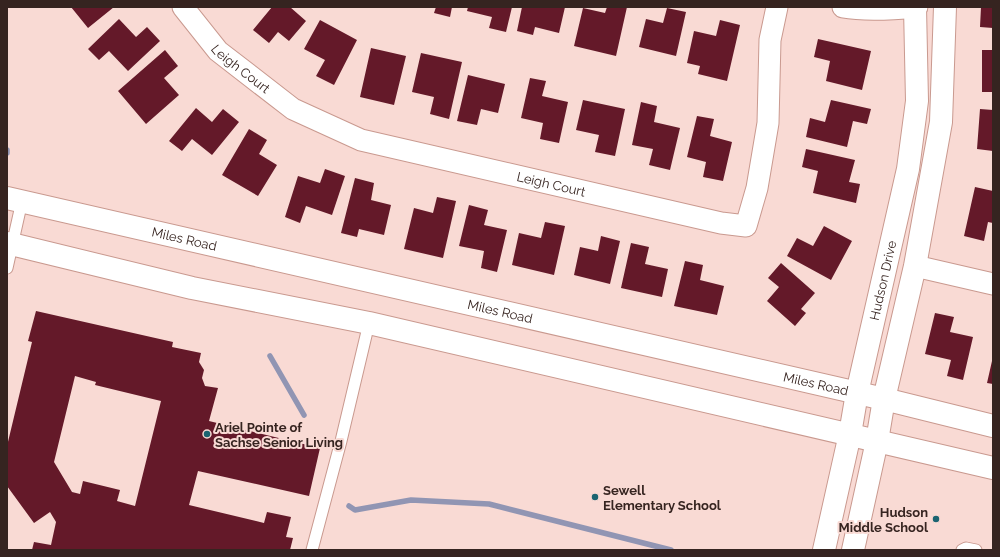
<svg xmlns="http://www.w3.org/2000/svg" width="1000" height="557" viewBox="0 0 1000 557" font-family="Raleway,sans-serif">
<style>
.lines{fill:none;stroke-linecap:round;stroke-linejoin:round}
.stream{stroke:#9195b3;stroke-width:5.5}
.building{fill:#641929;fill-rule:evenodd}
.service-casing{stroke:#c9998f;stroke-width:13}
.minor-casing{stroke:#c9998f;stroke-width:23}
.tertiary-casing{stroke:#c9998f;stroke-width:24}
.secondary-casing{stroke:#c9998f;stroke-width:24}
.service{stroke:#fff;stroke-width:11}
.minor{stroke:#fff;stroke-width:21}
.tertiary{stroke:#fff;stroke-width:22}
.secondary{stroke:#fff;stroke-width:22}
.poi-dot{fill:#1b6471;stroke:#f9dad4;stroke-width:1.5}
.labels{text-anchor:middle;stroke-width:4;stroke-linejoin:round;paint-order:stroke}
.street-label{font-size:13px;fill:#362420;stroke:#f9dad4}
.poi-label{font-size:13px;font-weight:bold;fill:#362420;stroke:#f9dad4;text-anchor:start}
</style>
<rect width="100%" height="100%" fill="#f9dad4"/>
<g class="lines">
<!-- stream -->
<path class="stream" d="M7 150V153
M270 356 304 415
M349 506 355 510 411 500 489 504 671 550"/>
</g>
<!-- building -->
<path class="building" d="M71 7H114L88 28Z
M272 7H290L306 21 289 41 278 32 269 43 253 30Z
M436 7H452L450 17 434 13Z
M468 7H512L506 32 489 28 492 17 467 11Z
M522 7H565L559 33 535 27 533 35 517 31Z
M607 7H627L616 56 574 46 583 8 605 13Z
M981 7H993V28L980 27Z
M667 8 686 12 676 56 639 47 646 19 663 23Z
M119 19 136 37 147 27 160 41 128 71 109 51 99 60 88 49Z
M320 20 357 40 334 85 316 76 325 60 304 49Z
M720 20 740 25 727 81 698 74 700 66 687 63 694 31 716 36Z
M818 39 871 51 862 90 826 81 830 61 814 57Z
M371 48 406 56 394 105 360 97Z
M165 50 178 66 164 78 179 95 146 124 118 91Z
M982 50H993V92H982Z
M421 53 462 62 449 119 430 114 434 97 412 92Z
M468 75 505 84 498 113 481 109 477 125 457 121Z
M530 78 546 81 542 96 568 102 559 143 540 139 543 123 521 118Z
M583 100 625 109 615 156 595 152 599 135 576 130Z
M831 100 871 109 867 124 853 121 847 147 806 137 810 118 825 122Z
M641 102 657 106 654 122 680 128 670 170 649 165 653 149 632 145Z
M196 108 212 122 223 109 239 122 212 155 192 139 182 151 169 141Z
M980 109 993 110V151L977 149Z
M697 116 714 119 710 136 732 142 723 181 703 177 706 162 687 157Z
M249 129 267 140 259 154 277 165 258 196 222 175Z
M806 149 855 160 849 182 860 184 856 203 813 193 818 171 802 167Z
M325 169 345 176 332 215 306 206 300 223 285 217 298 176 320 183Z
M355 178 374 183 371 200 391 205 384 235 359 229 357 237 341 233Z
M975 187 993 191V223L988 222 984 241 964 236Z
M437 197 456 201 443 258 404 249 414 208 433 213Z
M469 205 488 210 484 225 507 230 497 272 481 268 484 251 459 246Z
M545 222 565 226 554 275 512 265 519 233 541 238Z
M824 226 852 241 831 280 787 256 797 238 813 246Z
M601 236 620 241 610 284 574 275 580 247 598 251Z
M631 243 649 247 645 264 668 269 662 297 621 288Z
M685 261 703 265 700 280 724 286 717 315 674 306Z
M781 263 815 293 801 309 806 313 795 326 767 301 779 287 768 278Z
M36 311 173 342 172 347 201 353 199 362 204 370 202 378 205 386 218 388 209 421 320 448 309 496 198 471 189 505 264 523 267 512 291 517 286 537 293 538 290 550H220L215 549V550H32L34 542 51 545 56 522 50 512 34 523 7 486V446L32 342 28 341ZM75 376 96 382 95 385 161 401 135 506 117 501 120 490 83 481 80 494 72 492 54 462Z
M935 313 954 317 950 332 973 337 963 380 947 376 951 360 925 354Z
M992 361H993V384L987 383Z"/>
<g class="lines">
<!-- service casing -->
<g class="service-casing">
<path id="service" d="M7 268 22 201
M312 550 341 441 369 323
M962 550 966 548 976 550"/>
</g>
<!-- minor casing -->
<g class="minor-casing">
<g id="minor">
<path id="s1" d="M183 7 218 51 293 109 361 140 721 223 746 226 757 188 768 123 770 40 777 7"/>
<path d="M843 7C865 11 895 9 917 7"/>
<path d="M915 266 993 284"/>
</g>
</g>
<!-- tertiary casing -->
<g class="tertiary-casing">
<g id="tertiary">
<path id="s2" d="M824 550 850 434 857 393 908 169 917 101 915 7"/>
<path d="M853 550 877 441 884 399 915 266 941 122 945 7"/>
</g>
</g>
<!-- secondary casing -->
<g class="secondary-casing">
<g id="secondary">
<path id="s3" d="M7 198 884 399 993 426"/>
<path d="M7 243 192 288 369 323 993 468"/>
</g>
</g>
<!-- service -->
<use href="#service" class="service"/>
<!-- minor -->
<use href="#minor" class="minor"/>
<!-- tertiary -->
<use href="#tertiary" class="tertiary"/>
<!-- secondary -->
<use href="#secondary" class="secondary"/>
</g>
<!-- markers -->
<g class="poi-dot">
<circle cx="207" cy="434" r="4"/>
<circle cx="595" cy="497" r="4"/>
<circle cx="936" cy="519" r="4"/>
</g>
<g class="labels">
<!-- street labels -->
<g class="street-label">
<text dy="5" stroke="none"><textPath href="#s1" startOffset="85">Leigh Court</textPath></text>
<text dy="5" stroke="none"><textPath href="#s1" startOffset="421">Leigh Court</textPath></text>
<text dy="5" stroke="none"><textPath href="#s3" startOffset="182">Miles Road</textPath></text>
<text dy="5" stroke="none"><textPath href="#s2" startOffset="276">Hudson Drive</textPath></text>
<text dy="5" stroke="none"><textPath href="#s3" startOffset="506">Miles Road</textPath></text>
<text dy="5" stroke="none"><textPath href="#s3" startOffset="830">Miles Road</textPath></text>
</g>
<!-- poi labels -->
<g class="poi-label">
<text x="215" y="432">Ariel Pointe of<tspan x="215" dy="15">Sachse Senior Living</tspan></text>
<text x="603" y="495">Sewell<tspan x="603" dy="15">Elementary School</tspan></text>
<text x="928" y="517" text-anchor="end">Hudson<tspan x="928" dy="15">Middle School</tspan></text>
</g>
</g>
<!-- border -->
<rect width="1000" height="557" fill="none" stroke="#362420" stroke-width="16"/>
</svg>
